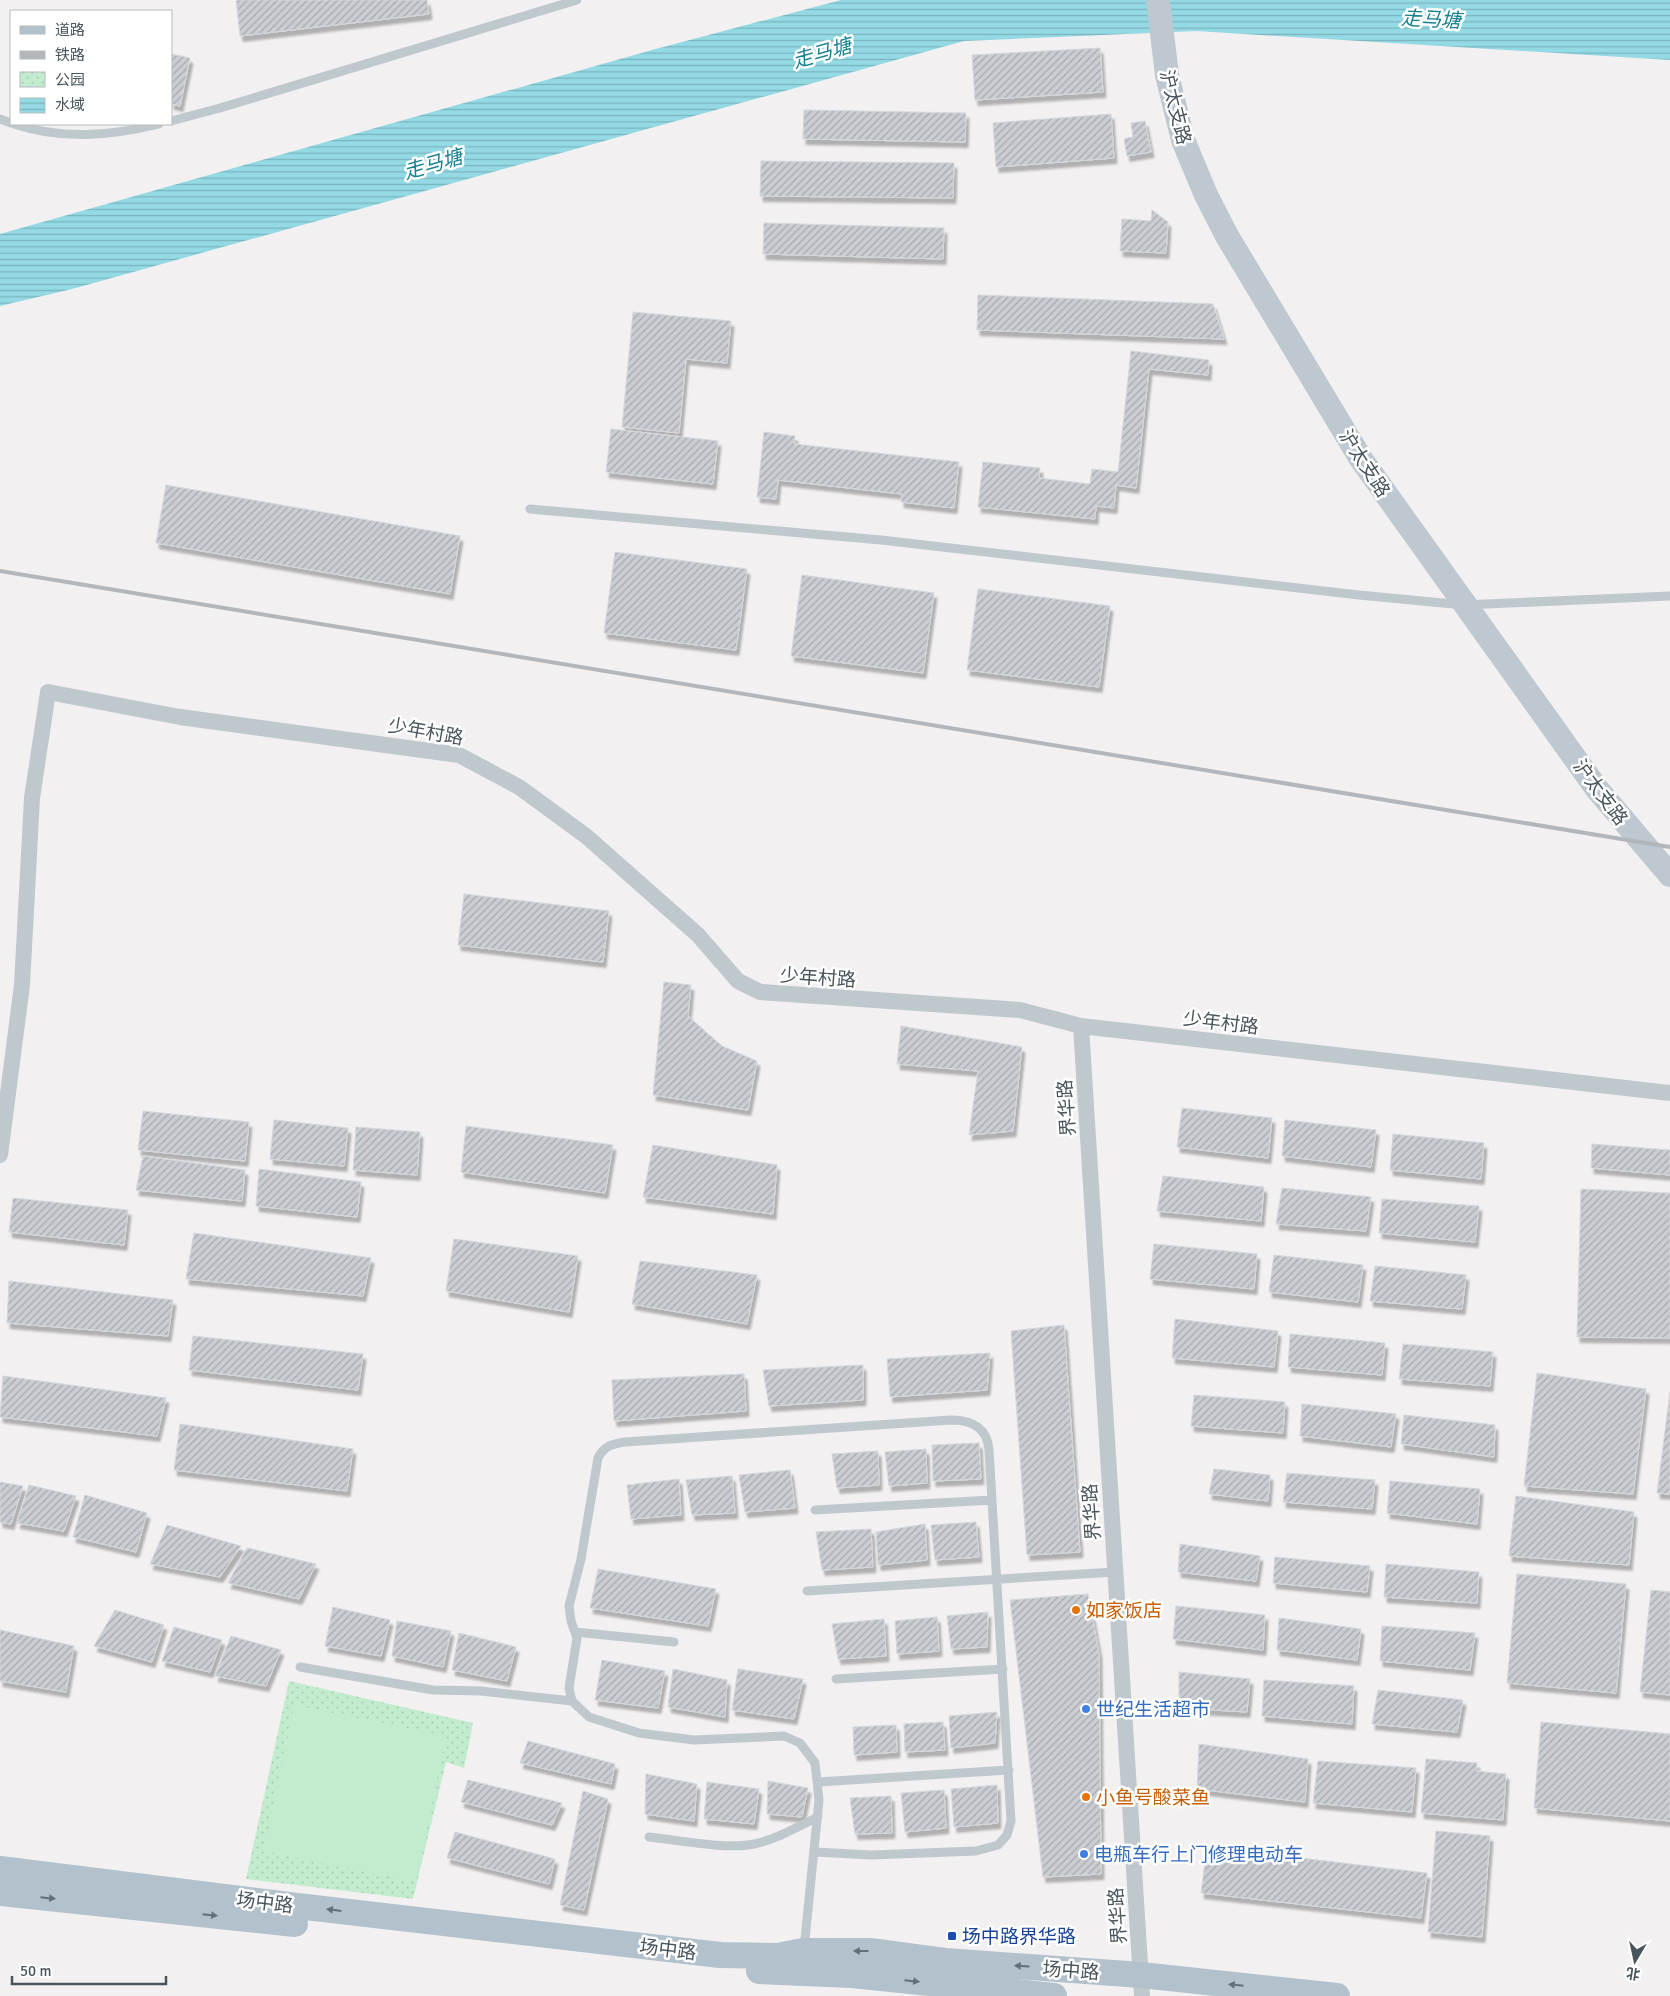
<svg xmlns="http://www.w3.org/2000/svg" width="1670" height="1996" viewBox="0 0 1670 1996" font-family="Signika,'Noto Sans SC',sans-serif">
<style>
.park{fill:url(#park-dots)}
.pitch{fill:#c3eccf}
.water{fill:url(#water-rules)}
.building{fill:url(#building-hatch);stroke:#d4d7db;filter:url(#shadow)}
.lines{fill:none;stroke-linecap:round;stroke-linejoin:round}
.lane{stroke:#bfc8cd;stroke-width:9}
.street{stroke:#bfc8cd;stroke-width:16}
.secondary{stroke:#bdc8d0;stroke-width:24}
.primary{stroke:#b2c1cc;stroke-width:26}
.rail{stroke:#b3b6ba;stroke-width:4}
.oneway{fill:#637078}
.food-dot{fill:#e8710a;stroke:#fff;stroke-width:2}
.shop-dot{fill:#3f7fe0;stroke:#fff;stroke-width:2}
.transit-dot{fill:#1a4fb4;stroke:#fff;stroke-width:2}
.labels{text-anchor:middle;stroke-width:5;stroke-linejoin:round;paint-order:stroke}
.street-label{font-size:19px;fill:#49555c;stroke:#fff}
.food-label{font-size:19px;fill:#c56008;stroke:#fff;text-anchor:start}
.shop-label{font-size:19px;fill:#366cbe;stroke:#fff;text-anchor:start}
.transit-label{font-size:19px;fill:#164399;stroke:#fff;text-anchor:start}
.water-label{font-size:20px;font-style:italic;fill:#188291;stroke:#fff}
</style>
<defs>
<pattern id="park-dots" width="8" height="8" patternUnits="userSpaceOnUse" patternTransform="scale(1.25)"><rect width="8" height="8" fill="#c3eccf"/><path d="M2 2h.1M6 6h.1" fill="none" stroke="#a9ccb4" stroke-width="1.8" stroke-linecap="round"/></pattern>
<pattern id="water-rules" width="6" height="5" patternUnits="userSpaceOnUse" patternTransform="scale(1.25)"><rect width="6" height="5" fill="#93dae5"/><path d="M0 2.5h6" fill="none" stroke="#7ab4bd"/></pattern>
<pattern id="building-hatch" width="6" height="6" patternUnits="userSpaceOnUse" patternTransform="scale(1.25)"><rect width="6" height="6" fill="#caced2"/><path d="M-1 1l2-2M0 6l6-6M5 7l2-2" fill="none" stroke="#a6aaae"/></pattern>
<filter id="shadow"><feDropShadow dx="3" dy="5.5" stdDeviation="1" flood-color="#0004"/></filter>
</defs>
<rect width="100%" height="100%" fill="#f2f0f0"/>
<!-- park -->
<path class="park" d="M289 1681 473 1723 464 1768 446 1762 413 1899 246 1879Z"/>
<!-- pitch -->
<path class="pitch" d="M294 1705 446 1736 416 1882 264 1851Z"/>
<!-- water -->
<path class="water" d="M841 0H1670V60L1196 31 964 41 72 289 0 306V234L652 50Z"/>
<!-- building -->
<path class="building" d="M236 0H427L429 14 240 36Z
M1100 48 1103 92 975 100 972 55Z
M171 54 190 58 180 106 171 104Z
M804 110 966 113 965 142 803 139Z
M1111 114 1114 158 996 167 993 123Z
M1145 121 1151 152 1127 156 1124 139 1133 137 1131 123Z
M761 161 954 163 953 198 760 196Z
M1152 210 1168 222 1166 253 1120 251 1122 219 1151 221Z
M764 223 944 228 943 259 763 254Z
M978 295 1213 304 1224 339 977 330Z
M633 312 731 321 727 363 686 359 679 433 622 427Z
M1131 351 1209 360 1208 375 1149 369 1136 488 1116 485 1114 508 1096 506 1095 519 978 507 983 462 1040 468 1039 478 1090 484 1092 469 1118 472Z
M611 429 718 441 713 484 606 472Z
M764 432 795 436 794 444 959 462 954 508 901 502 902 494 778 480 776 499 757 497Z
M166 485 460 536 450 594 156 543Z
M615 552 747 569 736 650 604 633Z
M802 575 934 593 923 673 791 656Z
M978 589 1110 606 1099 687 967 670Z
M464 894 609 911 603 962 458 945Z
M664 982 691 985 688 1016 722 1046 757 1061 748 1110 653 1095Z
M901 1026 1022 1047 1013 1131 969 1135 978 1071 897 1064Z
M1182 1108 1272 1118 1268 1158 1177 1147Z
M143 1111 249 1122 245 1161 138 1150Z
M274 1120 348 1128 344 1166 270 1159Z
M1285 1120 1376 1130 1371 1167 1282 1156Z
M466 1126 613 1145 605 1193 461 1172Z
M356 1127 420 1132 417 1175 353 1170Z
M1393 1134 1484 1143 1481 1179 1390 1170Z
M1592 1144 1670 1150V1175L1591 1168Z
M653 1145 777 1165 773 1214 643 1197Z
M143 1156 245 1170 242 1201 136 1190Z
M259 1169 361 1182 357 1217 256 1206Z
M1163 1176 1264 1187 1261 1221 1157 1211Z
M1282 1188 1371 1197 1366 1231 1276 1224Z
M1581 1189 1670 1193V1338L1577 1337Z
M13 1198 128 1210 124 1245 9 1232Z
M1382 1199 1479 1206 1475 1242 1379 1233Z
M194 1233 371 1258 363 1296 186 1279Z
M454 1239 578 1256 569 1312 446 1291Z
M1154 1244 1257 1254 1254 1289 1150 1279Z
M1274 1255 1363 1265 1358 1302 1269 1292Z
M640 1261 757 1275 747 1324 632 1304Z
M1375 1266 1466 1275 1462 1309 1370 1301Z
M9 1281 173 1300 168 1336 7 1323Z
M1175 1319 1278 1331 1274 1367 1172 1358Z
M1064 1325 1080 1552 1027 1555 1011 1331Z
M1290 1334 1385 1343 1382 1375 1288 1367Z
M193 1336 363 1354 358 1390 189 1370Z
M1403 1344 1493 1352 1490 1386 1399 1379Z
M990 1353 987 1390 890 1397 887 1359Z
M863 1365V1400L769 1406 763 1370Z
M1537 1373 1646 1389 1633 1494 1524 1486Z
M744 1374 746 1411 614 1421 612 1380Z
M3 1376 166 1398 157 1436 0 1417Z
M1670 1392V1494L1657 1493Z
M1194 1395 1285 1402 1283 1433 1191 1426Z
M1302 1404 1396 1414 1391 1447 1300 1436Z
M1404 1415 1495 1425 1494 1457 1401 1444Z
M180 1424 353 1449 347 1491 174 1470Z
M979 1443 981 1479 933 1481 932 1445Z
M926 1449 927 1483 889 1486 885 1452Z
M878 1451 879 1485 837 1488 832 1454Z
M1214 1469 1270 1475 1268 1501 1209 1494Z
M790 1470 795 1508 745 1512 739 1475Z
M1287 1473 1375 1480 1372 1509 1283 1502Z
M732 1476 735 1513 692 1515 686 1480Z
M679 1479 681 1515 631 1519 627 1485Z
M1390 1481 1480 1489 1477 1524 1387 1513Z
M0 1482 23 1486 11 1524 0 1522Z
M29 1485 76 1496 64 1531 17 1523Z
M85 1495 147 1513 136 1552 73 1537Z
M1516 1496 1634 1512 1629 1565 1509 1556Z
M976 1522 979 1557 935 1560 931 1525Z
M925 1524 927 1560 878 1565 876 1532Z
M167 1525 241 1546 220 1577 150 1564Z
M871 1529 873 1567 822 1570 816 1532Z
M1180 1544 1260 1556 1256 1581 1178 1572Z
M247 1548 316 1564 299 1599 228 1583Z
M1275 1557 1370 1566 1367 1592 1273 1583Z
M1386 1564 1479 1572 1477 1603 1384 1597Z
M598 1569 716 1589 708 1626 590 1608Z
M1517 1574 1626 1584 1616 1693 1507 1683Z
M1651 1590 1670 1592V1695L1640 1692Z
M1088 1594 1099 1654 1101 1874 1043 1877 1010 1600Z
M1176 1606 1265 1615 1263 1650 1173 1639Z
M333 1607 390 1620 381 1656 325 1646Z
M115 1610 164 1625 152 1662 94 1646Z
M988 1612 987 1647 951 1649 947 1616Z
M937 1617 939 1651 897 1654 895 1621Z
M1279 1618 1361 1629 1357 1660 1277 1650Z
M884 1619 886 1656 838 1659 832 1624Z
M397 1621 451 1631 443 1667 392 1656Z
M1382 1626 1475 1633 1470 1670 1380 1661Z
M174 1627 222 1640 210 1672 162 1661Z
M0 1630 74 1646 66 1692 0 1681Z
M459 1633 516 1647 507 1681 452 1670Z
M231 1636 281 1650 266 1686 215 1676Z
M602 1660 665 1671 658 1708 595 1700Z
M673 1669 727 1680 725 1717 668 1707Z
M738 1669 803 1679 794 1719 732 1710Z
M1179 1672 1250 1679 1247 1712 1179 1708Z
M1264 1680 1354 1686 1352 1724 1262 1716Z
M1378 1690 1463 1700 1457 1732 1372 1724Z
M997 1712 995 1743 951 1748 949 1716Z
M943 1722 945 1750 905 1752 904 1724Z
M1541 1722 1670 1734V1821L1534 1808Z
M896 1725 897 1752 854 1755 853 1727Z
M528 1741 615 1764 611 1784 520 1763Z
M1199 1744 1308 1759 1305 1802 1197 1789Z
M1426 1759 1477 1763 1476 1771 1506 1774 1503 1820 1421 1813Z
M1318 1761 1416 1768 1412 1812 1313 1803Z
M646 1774 697 1784 694 1821 645 1814Z
M468 1780 562 1803 552 1825 461 1802Z
M768 1781 808 1788 802 1817 767 1814Z
M707 1782 759 1789 754 1824 704 1819Z
M997 1785 998 1823 954 1827 951 1789Z
M944 1790 946 1828 905 1832 901 1793Z
M583 1791 608 1799 584 1910 560 1905Z
M891 1796 892 1833 855 1834 850 1798Z
M1436 1831 1490 1836 1482 1937 1428 1932Z
M455 1832 555 1859 549 1884 447 1858Z
M1207 1847 1427 1873 1421 1918 1201 1893Z"/>
<g class="lines">
<!-- lane -->
<path class="lane" d="M0 119 11 123
M171 121 220 108 577 0
M14 124C62 140 110 136 159 124
M530 509 881 540 1359 595 1464 605 1670 596
M815 1510 992 1500
M807 1591 1115 1572
M575 1632 674 1642
M300 1667 433 1690 481 1691 572 1701
M836 1679 1003 1669
M818 1782 1009 1770
M649 1837C678 1840 727 1850 754 1844 777 1839 797 1827 818 1817
M804 1949 819 1800 815 1763 800 1743 784 1736 694 1740 639 1733 589 1717 572 1701 569 1688 577 1638 571 1621 569 1606 581 1559 598 1458C604 1446 612 1444 625 1442L951 1420C973 1420 987 1428 989 1450L1011 1821 1007 1835 998 1845 976 1851 871 1855 815 1852"/>
<!-- street -->
<path class="street" d="M1081 1026 1142 1996
M0 1155 22 985 32 798 48 692 180 717 459 755 519 787 586 836 698 935 738 981 760 992 1020 1010 1081 1026 1670 1093"/>
<!-- secondary -->
<path class="secondary" d="M1158 0 1167 75 1183 140 1206 195 1227 236 1361 459 1597 789 1670 875"/>
<!-- primary -->
<path class="primary" d="M0 1869 297 1906 720 1955 778 1956 803 1951H870L945 1961 1141 1975 1337 1996
M0 1893 295 1924
M759 1971 852 1975 1054 1996"/>
<!-- rail -->
<path class="rail" d="M0 571 1670 847"/>
</g>
<!-- one-way arrows -->
<defs><path id="oneway-solid" d="M-6-.8H1V-3.2L6.5 0L1 3.2V.8H-6Z" transform="scale(1.25)"/></defs>
<g class="oneway">
<use href="#oneway-solid" transform="translate(48 1898) rotate(6)"/>
<use href="#oneway-solid" transform="translate(334 1910) rotate(-173)"/>
<use href="#oneway-solid" transform="translate(210 1915) rotate(6)"/>
<use href="#oneway-solid" transform="translate(861 1951) rotate(-180)"/>
<use href="#oneway-solid" transform="translate(1022 1966) rotate(-176)"/>
<use href="#oneway-solid" transform="translate(912 1981) rotate(6)"/>
<use href="#oneway-solid" transform="translate(1236 1985) rotate(-174)"/>
</g>
<!-- markers -->
<g class="food-dot">
<circle cx="1076" cy="1610" r="5"/>
<circle cx="1086" cy="1797" r="5"/>
</g>
<g class="shop-dot">
<circle cx="1086" cy="1709" r="5"/>
<circle cx="1084" cy="1854" r="5"/>
</g>
<rect class="transit-dot" x="947" y="1931" width="10" height="10" rx="2.5"/>
<g class="labels">
<!-- street labels -->
<g class="street-label">
<text transform="translate(1176 107) rotate(76)" y="7">沪太支路</text>
<text transform="translate(1365 463) rotate(57)" y="7">沪太支路</text>
<text transform="translate(426 731) rotate(10)" y="7">少年村路</text>
<text transform="translate(1601 792) rotate(53)" y="7">沪太支路</text>
<text transform="translate(818 977) rotate(4)" y="7">少年村路</text>
<text transform="translate(1221 1022) rotate(7)" y="7">少年村路</text>
<text transform="translate(1066 1108) rotate(-94)" y="7">界华路</text>
<text transform="translate(1091 1512) rotate(-94)" y="7">界华路</text>
<text transform="translate(265 1902) rotate(7)" y="7">场中路</text>
<text transform="translate(1117 1916) rotate(-94)" y="7">界华路</text>
<text transform="translate(668 1949) rotate(7)" y="7">场中路</text>
<text transform="translate(1071 1970) rotate(4)" y="7">场中路</text>
</g>
<!-- food labels -->
<g class="food-label">
<text x="1086" y="1617">如家饭店</text>
<text x="1096" y="1804">小鱼号酸菜鱼</text>
</g>
<!-- shop labels -->
<g class="shop-label">
<text x="1096" y="1716">世纪生活超市</text>
<text x="1094" y="1861">电瓶车行上门修理电动车</text>
</g>
<!-- transit labels -->
<g class="transit-label">
<text x="962" y="1943">场中路界华路</text>
</g>
<!-- water labels -->
<g class="water-label">
<text transform="translate(1431 19) rotate(3)" y="7">走马塘</text>
<text transform="translate(822 53) rotate(-16)" y="7">走马塘</text>
<text transform="translate(433 164) rotate(-16)" y="7">走马塘</text>
</g>
</g>
<!-- legend -->
<rect x="10" y="10" width="162" height="115" fill="#ffffff" stroke="#b6bbbe"/>
<rect x="20" y="26" width="25" height="8" fill="#b2c1cc" stroke="#b6bbbe"/>
<text x="55" y="35" font-size="15" fill="#49555c">道路</text>
<rect x="20" y="51" width="25" height="8" fill="#b3b6ba" stroke="#b6bbbe"/>
<text x="55" y="60" font-size="15" fill="#49555c">铁路</text>
<rect x="20" y="72" width="25" height="15" fill="url(#park-dots)" stroke="#b6bbbe"/>
<text x="55" y="85" font-size="15" fill="#49555c">公园</text>
<rect x="20" y="98" width="25" height="15" fill="url(#water-rules)" stroke="#b6bbbe"/>
<text x="55" y="110" font-size="15" fill="#49555c">水域</text>
<!-- north arrow -->
<g transform="translate(1635 1961) rotate(189)" stroke="#ffffff" stroke-width="4" paint-order="stroke">
<path d="M0-4L9 19L0 12L-9 19Z" fill="#49555c"/>
<text y="-8" font-size="14" font-weight="bold" text-anchor="middle" fill="#49555c">北</text>
</g>
<!-- scale -->
<path d="M12 1976v8h154v-8" fill="none" stroke="#49555c" stroke-width="2.5"/>
<text x="20" y="1976" font-size="15" fill="#49555c" stroke="#ffffff" stroke-width="4" paint-order="stroke">50 m</text>
</svg>
